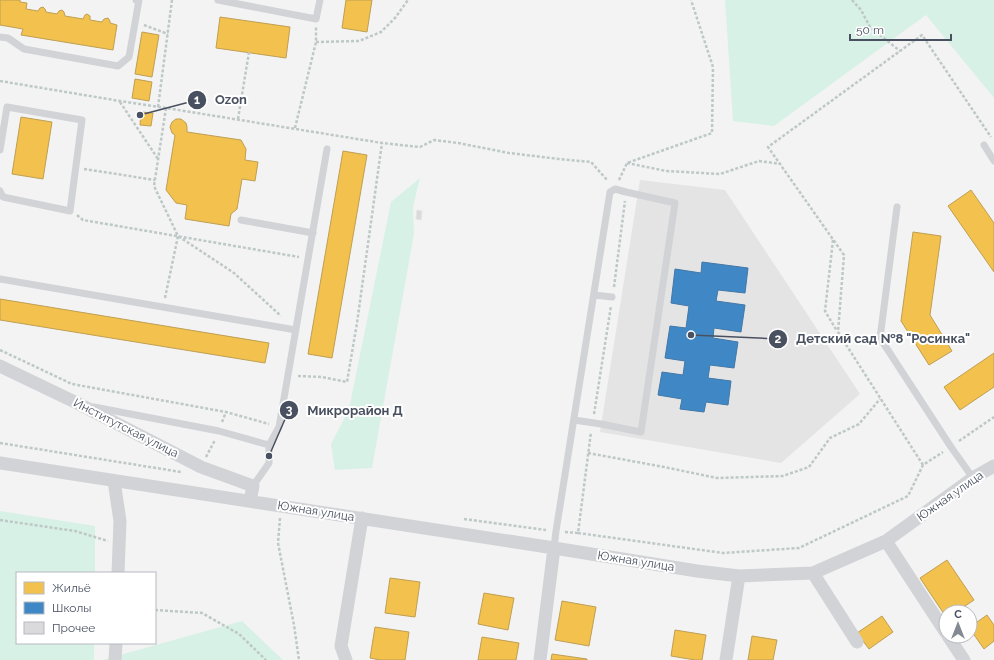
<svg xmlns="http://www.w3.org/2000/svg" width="994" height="660" viewBox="0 0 994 660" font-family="Raleway,sans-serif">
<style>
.education{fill:#e5e4e5}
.green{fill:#d8f1e6}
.homes{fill:#f2c14e;stroke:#bf9f53}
.schools{fill:#3f88c5;stroke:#4278a7}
.building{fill:#dadadc;stroke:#e4e5e6}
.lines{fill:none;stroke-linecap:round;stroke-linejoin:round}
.path{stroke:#bdc8c7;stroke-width:2.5;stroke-dasharray:3 2;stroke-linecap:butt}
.lane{stroke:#d1d3d6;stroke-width:7}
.street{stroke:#d1d3d6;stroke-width:13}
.labels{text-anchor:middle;stroke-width:4;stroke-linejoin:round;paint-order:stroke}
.street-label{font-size:12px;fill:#495160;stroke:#fff}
.leader{fill:none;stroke:#495160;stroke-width:1.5}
.callout-dot{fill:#495160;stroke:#fff;stroke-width:1.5}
.mark-label{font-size:12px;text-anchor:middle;font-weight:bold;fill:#fff}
.callout-label{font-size:13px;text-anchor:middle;font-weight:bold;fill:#495160;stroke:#fff;stroke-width:4;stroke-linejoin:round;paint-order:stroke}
</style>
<rect width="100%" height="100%" fill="#f3f3f3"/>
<!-- education -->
<path class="education" d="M640 180 725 190 860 394 781 463 600 432Z"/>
<!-- green -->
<path class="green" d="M725 0H994V98L926 15 774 126 733 121Z
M420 178 413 207 414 234 372 468 335 470 331 444 349 409 391 202Z
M0 511 95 526V573H17V643H94V660H0Z
M242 621 283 660H102Z"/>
<!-- homes -->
<path class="homes" d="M0 0H20V2L27 3 26 9 38 11 40 8 43 7 45 9 46 12 57 14 59 11 62 10 64 12 65 16 83 19 85 15 87 14 90 16V20L102 22 104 19 108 18 110 21V23L117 25 113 50 21 35 23 29 0 25Z
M346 0H372L367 32 342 28Z
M220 17 290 27 286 58 216 48Z
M142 32 159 35 152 77 135 74Z
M135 79 152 82 149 101 132 98Z
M141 112 153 113 151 126 140 125Z
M21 117 52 122 43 179 12 174Z
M176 119H181L186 123 187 127V132L241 140 246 149 245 160 258 162 255 181 242 179 237 209 231 214 229 226 185 219 187 205 176 203 166 190 175 135 172 133 170 127 172 122Z
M343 151 367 155 332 358 308 354Z
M971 190 994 223V272L948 206Z
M913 232 941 236 930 315 952 351 929 365 901 321Z
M0 299 269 343 265 363 0 320Z
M994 353V387L960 410 944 387Z
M947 560 974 600 956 612H946V617L920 578Z
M390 578 420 582 415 617 385 613Z
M484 593 514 598 508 630 478 624Z
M562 601 596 607 589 646 555 640Z
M987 615 994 625V641L984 649 970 629V627Z
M882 616 893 632 869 649 857 633Z
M375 627 409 632 405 660H380L370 658Z
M675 630 706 635 702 660H695L671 656Z
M752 636 777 640 773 660H748Z
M482 637 519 643 516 660H478Z
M552 654 587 659V660H551Z"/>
<!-- schools -->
<path class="schools" d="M702 262 748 268 745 293 718 290 716 301 745 305 741 332 714 328 713 338 738 342 734 368 710 365 708 378 731 381 728 405 706 402 704 412 680 409 682 399 658 395 662 372 683 375 685 361 665 358 670 326 686 328 689 306 671 303 675 269 701 273Z"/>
<!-- building -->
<path class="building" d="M417 210 422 211 421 220 416 219Z"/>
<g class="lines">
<!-- path -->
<path class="path" d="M852 0 861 10 870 27 900 51
M144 25 168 34
M316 42 359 41 381 32 395 18 408 0
M0 81 120 101 166 108 382 143 420 147 434 140 458 143 509 153 559 159 591 162 608 181
M120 102 158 159
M158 107 172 0
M166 108 154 186 178 236 234 273 281 316
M238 119 249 52
M295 128 316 42V27
M627 163 666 171 720 174 759 161 781 164
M84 169 155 180
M619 180 627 163 712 133 713 67 691 0
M77 215 83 220 299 257
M833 240 825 311 837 331
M614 287 625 201
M165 298 178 236
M0 350 72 384 226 412 269 424
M298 376 322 377 347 382 357 323 382 143
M594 414 611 306
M222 422 226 412
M959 441 994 417
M0 443 181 472
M588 453 664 467 717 478 783 476 809 467 830 438 859 424 880 399
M206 457 215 440
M923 465 838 332 844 255 768 147 922 35 991 137
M280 518 278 543 294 625 299 660
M464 519 546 530
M0 520 75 531 108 541
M565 532 578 533 591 432
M578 533 723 553 799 548 908 496 923 465 943 452
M155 610 202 613 239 634 266 660"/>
<!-- lane -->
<path class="lane" d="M218 0 316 19 320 0
M0 37 8 38 24 49 118 66 129 57 139 0H136
M984 145 994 161
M0 150 7 107 82 120 70 211 3 197 0 191
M897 207 880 338 951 447 973 478
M241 220 313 233
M0 279 296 330
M594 295 612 297
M94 407 219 431 269 445V463L253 486
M269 445 279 427 327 149
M554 548 556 531 610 192 615 189 626 192 675 203 641 432 601 424 574 420"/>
<!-- street -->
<path class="street" d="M0 366 79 404 201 467 253 486 250 501
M0 463 554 548 697 571 739 576 813 573 886 541 973 478 994 466
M114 481 120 521 118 573
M886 541 946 633
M813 573 857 642
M948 636 964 660
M115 660 116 643
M346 660 341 646 362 518
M540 660 554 548
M726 660 739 576"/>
</g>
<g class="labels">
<!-- street labels -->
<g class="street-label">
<text transform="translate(126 428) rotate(27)" y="4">Институтская улица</text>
<text transform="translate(950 496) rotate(-35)" y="4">Южная улица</text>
<text transform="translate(316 511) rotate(9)" y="4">Южная улица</text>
<text transform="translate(636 561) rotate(9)" y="4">Южная улица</text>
</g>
</g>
<!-- callouts -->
<path class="leader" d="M140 115L197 100M691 335L778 339M269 456L289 410"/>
<g class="callout-dot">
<circle cx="140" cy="115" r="4"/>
<circle cx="691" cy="335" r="4"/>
<circle cx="269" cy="456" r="4"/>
<circle cx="197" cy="100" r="10"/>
<circle cx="778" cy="339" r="10"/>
<circle cx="289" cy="410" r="10"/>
</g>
<g class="mark-label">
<text x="197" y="104">1</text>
<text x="778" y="343">2</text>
<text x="289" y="414">3</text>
</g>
<g class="callout-label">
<text x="231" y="104">Ozon</text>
<text x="883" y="343">Детский сад №8 "Росинка"</text>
<text x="355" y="415">Микрорайон Д</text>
</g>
<!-- legend -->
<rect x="16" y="572" width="140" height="72" fill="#ffffff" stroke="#b6b9bf"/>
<rect x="24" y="582" width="20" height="12" fill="#f2c14e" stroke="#b6b9bf"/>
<text x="52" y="592" font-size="12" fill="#495160">Жильё</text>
<rect x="24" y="602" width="20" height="12" fill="#3f88c5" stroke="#b6b9bf"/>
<text x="52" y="612" font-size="12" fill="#495160">Школы</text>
<rect x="24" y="622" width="20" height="12" fill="#dadadc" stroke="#b6b9bf"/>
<text x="52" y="632" font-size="12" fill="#495160">Прочее</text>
<!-- north arrow -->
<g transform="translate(958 624)"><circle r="19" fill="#ffffff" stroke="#b6b9bf"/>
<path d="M0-3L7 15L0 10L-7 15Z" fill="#848a93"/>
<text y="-6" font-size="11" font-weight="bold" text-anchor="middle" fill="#495160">С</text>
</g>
<!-- scale -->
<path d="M850 34v6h101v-6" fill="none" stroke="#495160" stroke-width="2"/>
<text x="856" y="34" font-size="12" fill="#495160" stroke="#ffffff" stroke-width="3" paint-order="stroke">50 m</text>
</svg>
